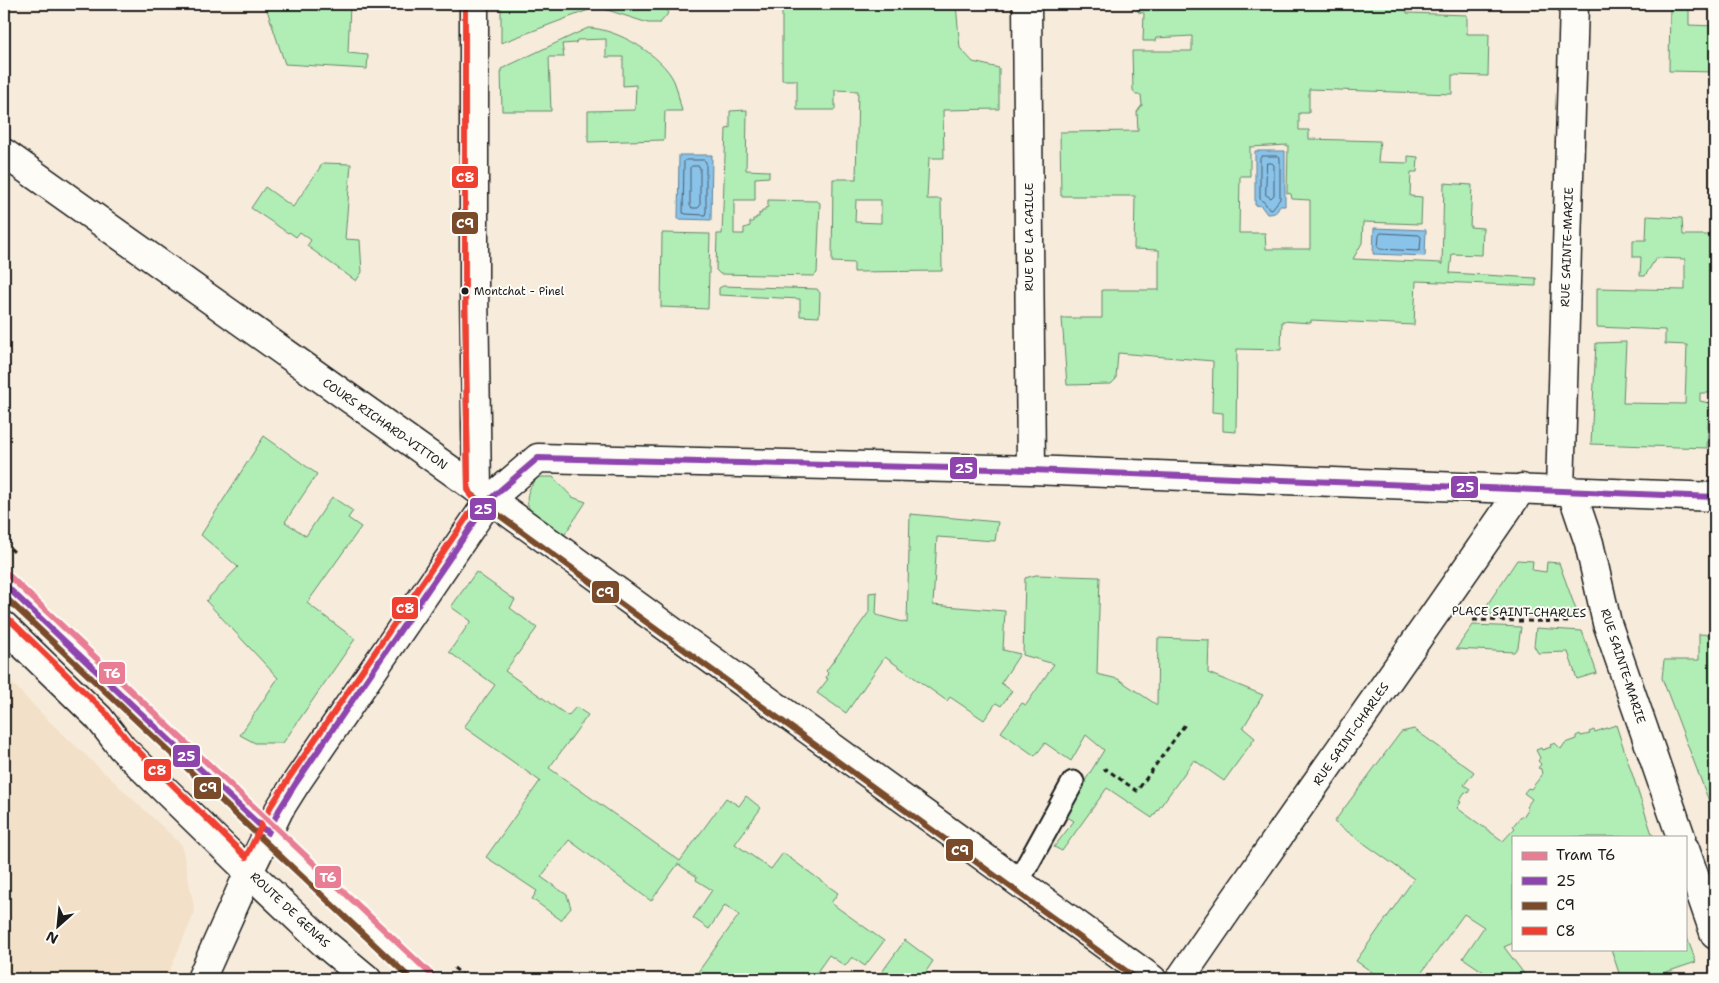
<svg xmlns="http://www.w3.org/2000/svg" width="1719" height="983" viewBox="0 0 1719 983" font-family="'Shantell Sans',sans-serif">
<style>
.built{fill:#f3e0c8}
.green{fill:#b0eeb5;stroke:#668568;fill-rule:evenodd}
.water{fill:#8ac3e9;stroke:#5e8097}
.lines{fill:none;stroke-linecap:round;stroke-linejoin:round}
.shore{stroke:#485f6e;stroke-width:1}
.lane-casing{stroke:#1c1c1c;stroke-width:25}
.street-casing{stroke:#1c1c1c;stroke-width:31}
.secondary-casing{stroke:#1c1c1c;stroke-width:31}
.path{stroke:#1c1c1c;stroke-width:3;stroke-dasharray:5 4;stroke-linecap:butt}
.lane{stroke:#fdfcf7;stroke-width:21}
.street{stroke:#fdfcf7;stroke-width:28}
.secondary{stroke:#fdfcf7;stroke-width:28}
.bus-1-casing{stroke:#fdfcf7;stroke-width:10}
.bus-2-casing{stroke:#fdfcf7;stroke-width:10}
.bus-3-casing{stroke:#fdfcf7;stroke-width:10}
.bus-1{stroke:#8e44ad;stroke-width:6}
.bus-2{stroke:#7a4b2a;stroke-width:6}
.bus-3{stroke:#ef3f30;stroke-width:6}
.tram-1-casing{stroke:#fdfcf7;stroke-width:10}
.tram-1{stroke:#e87d93;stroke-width:6}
.bus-dot{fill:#1c1c1c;stroke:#fdfcf7;stroke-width:2}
.labels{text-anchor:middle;stroke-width:4;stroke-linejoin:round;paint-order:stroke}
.bus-label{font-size:11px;fill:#1c1c1c;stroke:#fdfcf7;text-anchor:start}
.street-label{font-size:12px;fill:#1c1c1c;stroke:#fdfcf7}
.line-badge{stroke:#fdfcf7;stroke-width:2}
.badge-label{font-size:14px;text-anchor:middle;font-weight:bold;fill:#fff}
</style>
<rect width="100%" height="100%" fill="#f7ecdb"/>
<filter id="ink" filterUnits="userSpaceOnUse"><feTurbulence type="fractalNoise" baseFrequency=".02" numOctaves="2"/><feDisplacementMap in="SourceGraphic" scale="10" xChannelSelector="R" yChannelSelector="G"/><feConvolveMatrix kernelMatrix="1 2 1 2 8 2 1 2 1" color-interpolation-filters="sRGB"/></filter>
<g filter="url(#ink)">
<!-- built -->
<path class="built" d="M4 675 46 718 182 845 195 912 166 979H4Z"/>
<!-- green -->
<path class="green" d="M255 4H350L348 53 368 55 367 69 285 64 266 7 255 6Z
M501 4H670L667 15 660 23H648L598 7 591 9 501 43Z
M782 4H956L960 48 973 62 999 68V109L943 110 944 158H929L927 199H941L942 271 854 272V263L832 262 833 179H856L858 91 835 90V110H797V80H782ZM856 200H881V223L855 222Z
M1138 4H1407V13L1467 15V34H1489L1488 76 1452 75V94L1309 89V113H1299V130H1309V139L1380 141 1378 162 1408 163V156L1418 157 1417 172H1411L1410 196 1422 197 1421 224 1363 222 1362 243 1353 259 1441 263 1442 265 1444 183 1472 185 1470 227 1483 228 1482 255 1452 254 1450 273 1536 278V286L1416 281 1414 325 1311 320V323L1282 321 1281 350 1237 349 1236 432 1223 431V413L1212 412 1213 361 1118 353 1116 379 1111 384 1067 385 1062 318H1102V290H1159V250L1134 249 1135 196H1061L1060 132 1138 131 1137 112 1142 105 1141 95H1136L1133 90 1132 51H1192V36L1156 38 1155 41H1143L1144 13 1138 12ZM1288 145 1287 193 1291 194 1292 199 1310 200V249H1266L1265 233H1239L1240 176H1250V147Z
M1678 4H1689V25L1715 26V72L1669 71 1670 6 1678 7Z
M588 28C616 28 662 55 674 81 678 90 679 101 682 111H665L664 140 588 142V111L635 110 636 85 623 86V57H606V39L577 40 576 43 562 44 564 57H549L551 111H502L501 69Z
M747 110 746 170 769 171V177L755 178V200H734V234H744V228L750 226V222H753V219H756V217H759V213L761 214 762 211H765V208L768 207V200L817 201 820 203 817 273 814 276 720 274 716 270 717 234H722L726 129 730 128V111Z
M323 163 351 164 345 239 360 240 362 272 356 281 307 246 311 240 300 232 296 237 289 232 288 233 251 208 265 187 293 207Z
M1647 216 1682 218 1683 235H1715V393H1700V401L1709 403 1707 448 1591 444 1596 343 1626 342 1623 403 1685 404 1687 345 1665 344V330L1597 327V288L1685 290V259L1656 258 1645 276H1640L1641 257H1633V240H1646Z
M662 233 710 234 708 309 661 307Z
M723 286 817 289 820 293 819 317 800 316V299L719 295V288Z
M264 436 317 474 285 522 306 536 332 497 353 511 348 518 361 527 307 603 355 639 283 743H255L240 735 278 678 206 601 238 567 201 535Z
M538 477H553L572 497 586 502 563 537C547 527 520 514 529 490 531 486 535 481 538 477Z
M910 514 998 522 995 541 937 537 933 605 1005 611 1003 650 1020 654 1001 683 1012 691 1001 706 996 703 984 720 950 697 947 701 885 657 846 713 817 693 828 679 826 678 828 673 826 671 869 612V593L877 592 876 615 907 623Z
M1517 560 1533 561 1532 570 1546 572 1547 562 1559 563 1579 618 1481 614Z
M476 572 515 600 510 608 537 628 505 671 568 716 576 707 588 715 549 768 680 861 726 798 739 806 746 796 761 808 735 844 771 869 783 853 838 893 831 903 884 941 865 966 852 957 845 966 829 955 812 979H693L739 915 725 905 709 929 693 918 712 890 696 880 697 877 678 864 651 901 569 840 541 877 567 895 571 908 561 920 532 899 537 891 486 857 540 781 464 727 495 685 449 652 471 621 451 607Z
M1036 575 1100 577 1097 674 1118 679 1157 705 1158 638 1209 640 1208 673 1263 695 1243 728 1255 738 1224 781 1194 760 1152 818 1107 788 1062 851 1054 847 1074 821 1064 815 1104 750 1086 735 1071 761 1045 743 1035 756 1001 732 1022 703 1026 705 1054 664 1023 655 1025 578Z
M1473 625 1521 627 1518 647 1514 652 1456 649Z
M1536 628 1582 631 1597 673 1577 679 1568 652 1538 653 1534 646Z
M1699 634 1715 635V817L1662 678 1664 660H1699Z
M1616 725 1653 837H1513V943L1504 947 1528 979H1494L1463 958 1484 927 1464 914 1417 979H1382L1356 961 1414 879 1334 822 1401 732 1414 729 1474 772 1464 785 1470 789 1468 793 1465 792 1459 801 1461 802 1457 808 1503 841 1515 828 1513 826 1521 816 1523 817 1528 809 1526 807 1532 799 1524 793 1528 788 1531 789 1542 775 1541 769 1538 768 1541 764 1538 761 1540 758 1536 750 1541 748 1542 750 1551 747 1550 745 1555 743 1561 749 1565 743 1576 739V736L1580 734 1581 736 1590 734 1589 732 1594 730 1595 732Z
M1685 932 1696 962 1646 979H1621L1611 949H1685Z
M905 940 933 961 921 979H877Z"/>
<!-- water -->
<path class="water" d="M1255 151H1285V206H1279C1278 213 1274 214 1267 214L1261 206 1255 205Z
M679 155H712L711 220 678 219Z
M1374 228 1426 230 1425 256 1373 254Z"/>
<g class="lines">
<!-- shore -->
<path class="shore" d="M1262 156H1278L1280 158V199L1272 209 1268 208 1265 203 1260 199V159Z
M686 160H704L706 162V212L705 215 686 214 683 213 684 162Z
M1267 163H1272L1274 165V195L1271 198 1266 195Z
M692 166H699L700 168V206L698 208H692L690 206V168Z
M1381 233 1419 235 1421 237 1420 250 1418 251 1380 249 1378 247 1379 236Z"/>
<!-- lane casing -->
<g class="lane-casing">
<path id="lane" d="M4 584 424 979
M1018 882 1073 782"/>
</g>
<!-- street casing -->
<g class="street-casing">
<path id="street" d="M1027 4 1031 470
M4 153 477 489
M1560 490 1574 4
M1572 493 1589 543 1607 623 1681 837
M1685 849 1715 935
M201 979 249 872
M1152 979 490 499 538 458 1031 470 1715 497
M1180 979C1292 815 1409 653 1522 488"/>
</g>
<!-- secondary casing -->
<g class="secondary-casing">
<path id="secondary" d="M4 626 99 718 122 748 249 872 325 944 367 979
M249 872 279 810 296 783 490 499 477 489 474 291V4"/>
</g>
<!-- path -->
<path class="path" d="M4 542 15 553
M1473 620 1572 622
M1104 771 1106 769 1137 791 1186 723
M454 968 467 979"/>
<!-- lane -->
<use href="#lane" class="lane"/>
<!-- street -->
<use href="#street" class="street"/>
<!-- secondary -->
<use href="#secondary" class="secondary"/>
<!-- bus-1 casing -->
<g class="bus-1-casing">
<path id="bus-1" d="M4 584 268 833 279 810 296 783 490 499 538 458 1031 470 1715 497"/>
</g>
<!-- bus-2 casing -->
<g class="bus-2-casing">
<path id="bus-2" d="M465 4V291L468 489 470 494 1137 979
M4 596 411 979"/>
</g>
<!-- bus-3 casing -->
<g class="bus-3-casing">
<path id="bus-3" d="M10 620 105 712 129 742 246 857 271 806 289 778 478 501 470 495 468 489 465 291V4"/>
</g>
<!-- bus-1 -->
<use href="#bus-1" class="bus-1"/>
<!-- bus-2 -->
<use href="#bus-2" class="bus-2"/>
<!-- bus-3 -->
<use href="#bus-3" class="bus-3"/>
<!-- tram-1 casing -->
<g class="tram-1-casing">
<path id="tram-1" d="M4 571 436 979"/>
</g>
<!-- tram-1 -->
<use href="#tram-1" class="tram-1"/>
</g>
</g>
<!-- markers -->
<circle class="bus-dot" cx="465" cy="291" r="4.5"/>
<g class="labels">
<!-- bus labels -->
<g class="bus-label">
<text x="474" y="295">Montchat - Pinel</text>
</g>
<!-- street labels -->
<g class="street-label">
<text transform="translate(1029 237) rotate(-90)" y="4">RUE DE LA CAILLE</text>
<text transform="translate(1567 247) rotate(-88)" y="4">RUE SAINTE-MARIE</text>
<text transform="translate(385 424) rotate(35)" y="4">COURS RICHARD-VITTON</text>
<text transform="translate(1519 612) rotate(1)" y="4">PLACE SAINT-CHARLES</text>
<text transform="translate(1623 666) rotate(72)" y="4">RUE SAINTE-MARIE</text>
<text transform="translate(1351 734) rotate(-55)" y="4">RUE SAINT-CHARLES</text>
<text transform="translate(290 910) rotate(43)" y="4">ROUTE DE GENAS</text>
</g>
</g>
<g class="line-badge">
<rect x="451" y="165" width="28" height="24" rx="5" fill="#ef3f30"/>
<rect x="451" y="211" width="28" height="24" rx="5" fill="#7a4b2a"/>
<rect x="949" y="456" width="29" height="24" rx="5" fill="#8e44ad"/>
<rect x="1450" y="475" width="29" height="24" rx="5" fill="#8e44ad"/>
<rect x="469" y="497" width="28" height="24" rx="5" fill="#8e44ad"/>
<rect x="591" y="580" width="29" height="24" rx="5" fill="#7a4b2a"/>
<rect x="391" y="596" width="28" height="24" rx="5" fill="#ef3f30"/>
<rect x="98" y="661" width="28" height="24" rx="5" fill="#e87d93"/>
<rect x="172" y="744" width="29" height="24" rx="5" fill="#8e44ad"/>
<rect x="143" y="758" width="29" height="24" rx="5" fill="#ef3f30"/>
<rect x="193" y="776" width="29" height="24" rx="5" fill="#7a4b2a"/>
<rect x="945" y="838" width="29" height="24" rx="5" fill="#7a4b2a"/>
<rect x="314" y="865" width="28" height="24" rx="5" fill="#e87d93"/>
</g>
<g class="badge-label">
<text x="465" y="182">C8</text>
<text x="465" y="228">C9</text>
<text x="964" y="473">25</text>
<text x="1465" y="492">25</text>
<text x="483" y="514">25</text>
<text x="605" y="597">C9</text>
<text x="405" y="613">C8</text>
<text x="112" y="678">T6</text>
<text x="186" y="761">25</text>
<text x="157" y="775">C8</text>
<text x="208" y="792">C9</text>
<text x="960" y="855">C9</text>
<text x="328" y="882">T6</text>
</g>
<!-- margin -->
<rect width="1719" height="983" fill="none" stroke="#fdfcf7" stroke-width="20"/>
<rect x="10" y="10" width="1699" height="963" fill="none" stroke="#1c1c1c" stroke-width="2" filter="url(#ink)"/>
<!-- legend -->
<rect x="1512" y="836" width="175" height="115" fill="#fdfcf7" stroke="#a3a29f"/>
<rect x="1522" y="852" width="25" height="8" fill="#e87d93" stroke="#a3a29f"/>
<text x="1556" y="860" font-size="15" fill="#1c1c1c">Tram T6</text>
<rect x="1522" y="877" width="25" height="8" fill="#8e44ad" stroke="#a3a29f"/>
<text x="1556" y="886" font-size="15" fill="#1c1c1c">25</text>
<rect x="1522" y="902" width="25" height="8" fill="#7a4b2a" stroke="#a3a29f"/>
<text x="1556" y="910" font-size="15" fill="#1c1c1c">C9</text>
<rect x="1522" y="927" width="25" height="8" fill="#ef3f30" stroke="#a3a29f"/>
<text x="1556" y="936" font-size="15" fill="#1c1c1c">C8</text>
<!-- north arrow -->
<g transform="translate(58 926) rotate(207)" stroke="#fdfcf7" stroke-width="4" paint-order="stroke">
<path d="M0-4L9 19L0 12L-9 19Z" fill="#1c1c1c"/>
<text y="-8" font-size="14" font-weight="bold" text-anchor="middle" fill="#1c1c1c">N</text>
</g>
</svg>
